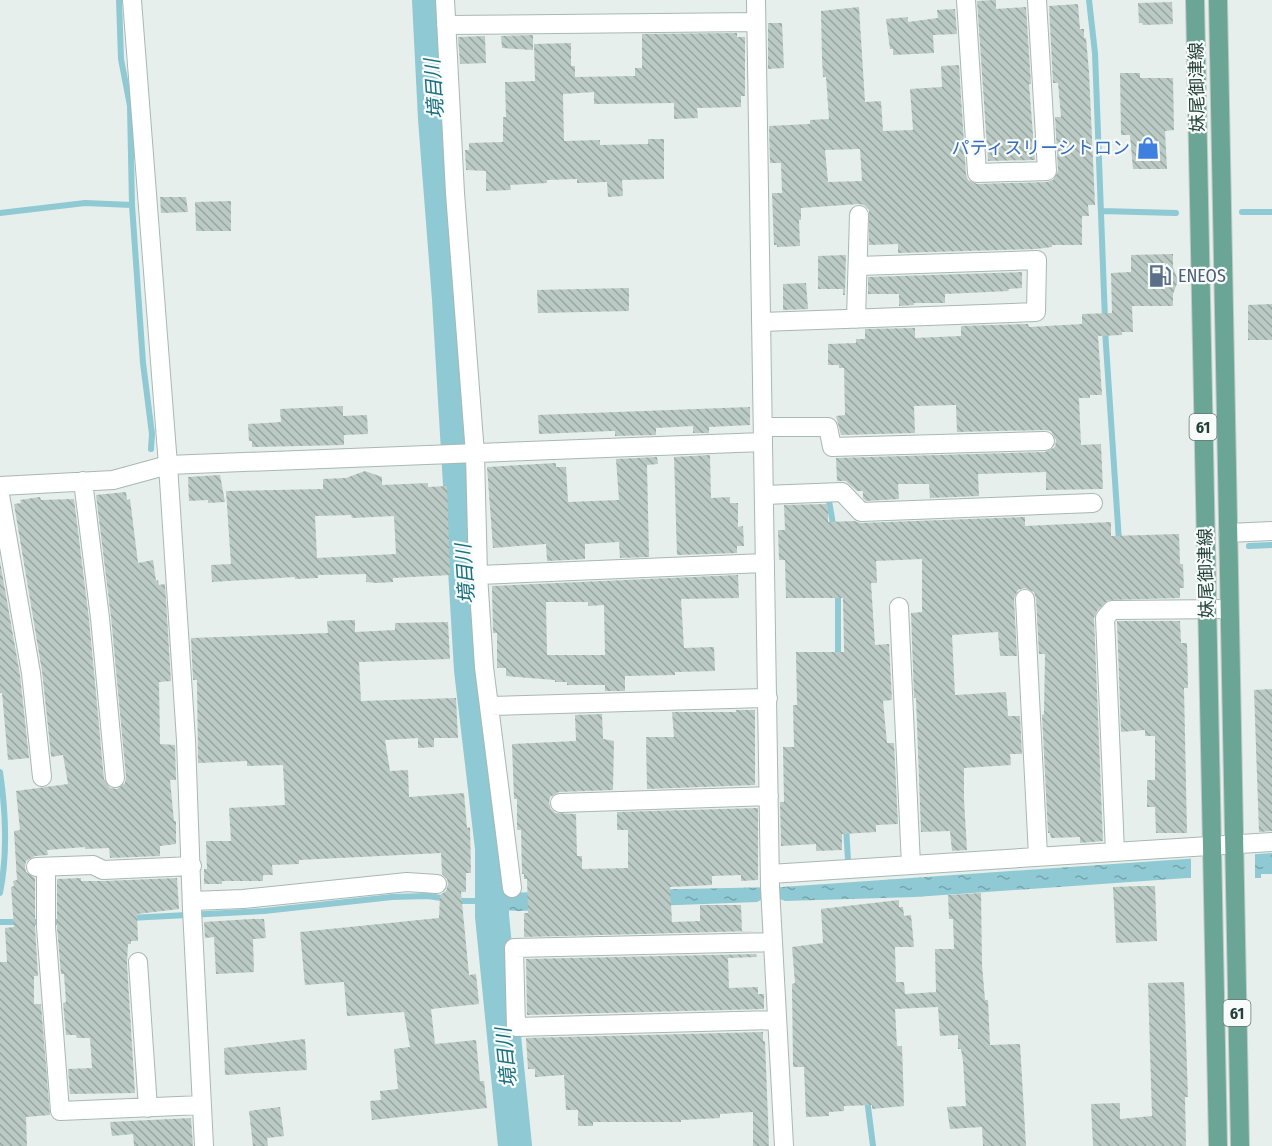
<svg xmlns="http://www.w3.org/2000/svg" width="1272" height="1146" viewBox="0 0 1272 1146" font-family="'Fira Sans Condensed','Noto Sans JP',sans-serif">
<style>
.water{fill:url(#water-ripples)}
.pier{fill:#e6efeb}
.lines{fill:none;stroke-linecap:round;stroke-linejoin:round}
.stream{stroke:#8ec9d4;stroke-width:6}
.river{stroke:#8ec9d4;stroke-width:34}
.building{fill:url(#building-back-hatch);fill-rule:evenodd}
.street-casing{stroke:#a8b8b2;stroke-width:20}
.primary-casing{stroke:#c2cac8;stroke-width:20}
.street{stroke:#fff;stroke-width:18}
.primary{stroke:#6aa596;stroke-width:18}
.labels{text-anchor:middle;stroke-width:4.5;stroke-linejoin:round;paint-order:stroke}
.shield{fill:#f7fbf9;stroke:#637a73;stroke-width:1.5}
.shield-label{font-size:16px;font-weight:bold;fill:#24423a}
.street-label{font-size:18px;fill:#24423a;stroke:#f7fbf9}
.shop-label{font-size:18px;fill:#366cbe;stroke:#f7fbf9;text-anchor:end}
.service-label{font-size:18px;fill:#4e5e75;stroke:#f7fbf9;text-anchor:start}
.water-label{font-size:20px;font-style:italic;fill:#1c6f80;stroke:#f7fbf9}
</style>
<defs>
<pattern id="water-ripples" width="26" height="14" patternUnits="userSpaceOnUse" patternTransform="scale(1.5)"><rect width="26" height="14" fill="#8ec9d4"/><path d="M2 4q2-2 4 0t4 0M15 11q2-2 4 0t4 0" fill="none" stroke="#74a5ad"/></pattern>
<pattern id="building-back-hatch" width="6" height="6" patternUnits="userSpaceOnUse" patternTransform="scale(1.5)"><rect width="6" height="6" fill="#bbcac4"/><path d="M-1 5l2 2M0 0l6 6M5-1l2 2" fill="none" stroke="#98a6a0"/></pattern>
</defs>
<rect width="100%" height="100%" fill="#e6efeb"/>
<!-- water -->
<path class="water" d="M1272 853V874H1261V878H1187L915 897 785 901C777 897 765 897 757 902L519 911 492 910 491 893 782 887Z"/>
<!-- pier -->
<path class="pier" d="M1255 851V880H1191V856Z"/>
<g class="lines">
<!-- stream -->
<path class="stream" d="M119 0 121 59 130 106 132 205 143 363 152 434 151 449
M1089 0 1095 53 1105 320
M1101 211 1176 213
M1242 212H1272
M0 213 85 203 132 205
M1105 330 1119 541
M829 501 834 530
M1249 546 1272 545
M838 658V591
M0 772C6 813 8 853 0 893
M846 827 848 860
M129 918 264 911 392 897 428 896 461 901H498
M0 922H65
M867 1099 873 1146"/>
<!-- river -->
<path class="river" d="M429 0 435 119 449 299 471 670 492 848V916L515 1146"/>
</g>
<!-- building -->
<path class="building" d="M996 0V9L1026 7 1031 84H1029L1035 160 988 161 977 1Z
M1172 2 1173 24 1143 25 1142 23H1139L1138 3Z
M1078 4 1080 29H1084V38H1086L1089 72 1095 205H1088L1089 216H1082V245H1052V247L1036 249 898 253V244L869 245V210L864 205 859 204 801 208V220H799L800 246 777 247V245H774L772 193H782L781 163H770L769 126 810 124V120L829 119 826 77H823L822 59 821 11 859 7 865 102 881 101 883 131 913 130 910 89 942 87 941 66 959 65 966 174 968 180 977 184 1047 182 1053 180 1058 171 1055 117H1061L1058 83H1053L1049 6ZM860 149 862 181 828 182 825 150Z
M955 9 957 34 933 35 934 53 893 55V49H890L886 19 908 17V22L938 18 937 10Z
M768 23H782L784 68 768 69Z
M737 33V37H745V96H741V107L697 108 698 118 674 119V103L594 104V92L563 94 564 141 600 140V145L648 144V139H664V179L622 180 623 196 608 197 607 182 577 183V179L547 180V183L510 185 511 190 486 191V171L466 170 465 150H469V143L503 142V117H506L505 82 535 81 534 44 571 43V66H575V77L635 76V68H642V34Z
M533 35V50L502 48 501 36Z
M485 36 486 63 460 64 458 37Z
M1120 73H1140V78H1173L1174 130 1165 131 1167 169H1133L1130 135H1121Z
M160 197H186L188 212 161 213Z
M231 201V231H196L195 202Z
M1173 254V267L1178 281 1173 294V306H1132L1133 332H1122V335L1098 336 1102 395H1090V398H1079L1081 445 1101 444 1103 489 1046 490V472L978 474 979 496 930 498 929 484H898L899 499 866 501 863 498V491H857L846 481H837L836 458 1045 452 1055 447 1056 440 1051 431 1045 430 957 432 956 405 914 406 915 433 841 435 836 416 845 415 844 368H839V365H828V344L856 343V339H865V329L915 328V338L961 336V326L1028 324 1029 327 1082 324V314L1112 313 1111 273 1131 272V255Z
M846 255 845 295H843V289H818V256Z
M1022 272V288L1008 289 1009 291 945 294V303H914V305L899 306V294H868V277Z
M806 283 808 309 783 310V284Z
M629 288V311L538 313 537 290Z
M1272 304V340H1248V305Z
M343 406V416L367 415 368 434 344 435V445L255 447H252V441H249L248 424 281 422 280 409Z
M750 407V425L709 427V433H693V426L656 428V435L615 436V431H611L539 434 538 415Z
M710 455 711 498 730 497V503H738V527L743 526 744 546H737V553L677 555 674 457Z
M657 457 658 464 647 465 649 557 620 558 619 542 585 544V559L547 561 546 544 493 548 487 467 556 463V467H566L568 502 619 500 616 459Z
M365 471 382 477V485L428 483V487L447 486 450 575 393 578V582L377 583 366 582V574L318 575V578L295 579V577L212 582 211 565 231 564 226 491 323 489V479L346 478ZM351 515 352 518 394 516 396 554 317 558 315 516Z
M220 475 225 502 208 503V500L189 501 188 477Z
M126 492 127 500 130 499 138 563 153 560 156 581 158 580 159 585 165 584 171 681 159 682 160 744 175 745 176 780H170L174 821H176V844L160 846V856L110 858 109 848 85 849V847L47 850 48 855 35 856 26 861 25 867 26 872 35 878V927L38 976H34V1004H41L50 1115 26 1117 27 1146H0V962H7L5 928 14 927 11 887 14 886 13 881 17 880 14 831 20 830 16 791 68 784 63 755 51 757V755L42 671 14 504 21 503 20 500 40 497 41 500 74 499 89 619 104 779 110 788 117 789 125 783 126 777 111 617 96 495Z
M828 504V522L854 521 861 523 1025 517V526L1111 522V536L1179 534 1180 564H1183L1184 588H1180V598L1108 600 1097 611 1094 618 1103 841 1080 843V837L1051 838 1050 833H1048L1042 715 1044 714 1045 654H1039L1036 598 1034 592 1025 588 1018 590 1014 599 1017 656H1000L998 632 952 635 955 695 1006 692 1008 716H1020L1022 754H1010L1011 765 964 768V800L967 850 952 851 950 831 921 832 916 698H914L911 613 922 612V559L876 561 877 583H871L875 645 889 644 892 700 883 701 887 743H894L898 824 876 825V832L842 834V850L816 851V844L781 846 780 802H784L783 747H794L793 705H797L796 652H844V648L843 598H786L785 560H779L778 530H785L784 505Z
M0 561 20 675 29 758 8 760 2 693H0Z
M738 575 739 598 681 599 684 648 714 647 715 671 675 672V675L625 676V691H605V685H567V682H555V680L506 676V668H497V633H493L492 586ZM546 602H588V606L604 605 605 655H547Z
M355 620V632L395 630V623L448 622 450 659 359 662 361 701 456 698 458 738H434V747L418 748V738L385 740 390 771 408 770 409 797 464 793 467 828 470 827 471 873H466V892H461L469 975 476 974 479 1004 431 1009 435 1044 476 1040 480 1081H484L487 1108 372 1120 370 1101 381 1100 380 1091 398 1089 394 1049 410 1047 404 1012 347 1016 344 982 305 985 300 932 439 918 440 895 446 891 448 884 447 879 442 874 441 853 299 860V864L272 865 273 875H263V881H222V884H204V869H207L206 841H231L229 808 285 805 283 765 247 766V761L198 763 197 680H193L191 638 328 633 327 621Z
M1117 621H1180L1181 643H1187L1188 688H1184L1187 833H1156L1155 807H1147V780H1155V736H1145V730L1121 732Z
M1272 689V831L1259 832 1254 690Z
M736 710H755V785L647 789 646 737H674L672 712H736Z
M602 714 603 739 614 741 613 790 559 792 550 797 549 803 551 809 555 813 576 814 577 856H582V869L628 868V830H617V812L758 808V880L741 881V875L712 876V885L670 887 672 922 700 921V905H741L742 931H756L524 937V913H528L527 879H524V874H522L521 830H517V799H514L512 744 576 741 575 715Z
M81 878V881H104L177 878 179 909 137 914 138 941H131V944H128L127 963 135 1093 70 1094 68 1069 92 1068 90 1038H77L76 1035H66L63 1003 66 1002 64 974H61L57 927V879Z
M1142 886H1155L1157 941 1116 943 1113 887Z
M981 893 982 965 985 1000H988L990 1045 1020 1044 1026 1146H983L982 1127 950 1129 947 1107 966 1106 963 1061 961 1049H958V1035L940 1036 938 1007 895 1009 897 1046H902L904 1106 872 1109V1105L844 1106V1111L829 1112V1116L806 1117 804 1067H793L792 984 795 983 792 947 823 943 821 909 899 900V907H903L904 916 911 915 914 947H895L896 982H904L905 994 936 992 935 949H954L953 919H949L948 895Z
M252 919H264L266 938 253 939 254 972 216 974 214 937 205 938 204 922Z
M756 954 757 957 728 958 729 988 758 987V994H764V1009L527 1015 526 959Z
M1184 982 1188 1097H1185L1186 1146H1093L1091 1104 1120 1103V1119L1152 1116 1148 983Z
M763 1032V1041H765L769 1146H753V1112L720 1114V1118L681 1120V1122H593V1126H578V1110H566L564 1075 535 1077V1069H528L526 1038Z
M305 1039 307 1070 225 1075 224 1048Z
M280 1107 284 1136 267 1138 268 1146H253L249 1111Z
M191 1118 193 1146H134L133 1134 112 1136 110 1122Z"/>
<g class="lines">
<!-- street casing -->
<g class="street-casing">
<path id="street" d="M132 0 168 465 186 740 192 909 204 1146
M445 0 455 193 475 454 478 575 484 667 512 888
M756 0 770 887 784 1146
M966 0 977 173 1047 171 1037 0
M446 25 756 22
M856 319 859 215
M761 322 1036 312 1037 260 858 266
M763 427H828L832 447 1045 441
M83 481 100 618 115 778
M0 486 113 480 168 465 763 442
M0 495 31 673 42 777
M764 495 842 492 861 512 1093 503
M1228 533 1272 531
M478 575 765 563
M1025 599 1038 856
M899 607 911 865
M489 706 768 698
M560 803 769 796
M1115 852 1105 618 1112 610 1229 609
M36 867 93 865 103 870 192 866
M46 867V927L60 1111 202 1105
M770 874 1272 842
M192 901 243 899 407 882 437 884
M773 942 514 948 516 1027 777 1020
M138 962 148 1108"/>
</g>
<!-- primary casing -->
<g class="primary-casing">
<path id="primary" d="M1195 0 1218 1146
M1218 0 1240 1146"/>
</g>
<!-- street -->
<use href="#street" class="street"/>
<!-- primary -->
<use href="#primary" class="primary"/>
</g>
<!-- icons -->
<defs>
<g id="shop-bare" transform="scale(1.8)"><path d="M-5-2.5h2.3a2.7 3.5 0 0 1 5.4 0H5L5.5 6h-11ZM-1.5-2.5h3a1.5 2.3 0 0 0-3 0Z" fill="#3f7fe0" stroke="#f7fbf9" stroke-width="2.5" paint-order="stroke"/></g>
<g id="fuel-bare" transform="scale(1.8)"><path d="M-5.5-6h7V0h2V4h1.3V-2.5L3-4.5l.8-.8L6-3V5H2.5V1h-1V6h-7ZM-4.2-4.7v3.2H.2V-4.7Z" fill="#5c6f8a" stroke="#f7fbf9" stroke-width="2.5" paint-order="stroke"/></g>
</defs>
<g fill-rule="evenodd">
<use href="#shop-bare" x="1148" y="148"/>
<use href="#fuel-bare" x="1160" y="276"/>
</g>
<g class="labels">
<!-- shield labels -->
<g class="shield">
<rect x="1189.5" y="414" width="27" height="26" rx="4.5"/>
<rect x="1223.5" y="1000" width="27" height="26" rx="4.5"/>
</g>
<g class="shield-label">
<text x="1203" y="433">61</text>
<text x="1237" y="1019">61</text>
</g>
<!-- street labels -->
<g class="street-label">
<text transform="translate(1197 87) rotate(-91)" y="6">妹尾御津線</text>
<text transform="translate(1206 573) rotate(-91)" y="6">妹尾御津線</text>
</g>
<!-- shop labels -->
<g class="shop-label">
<text x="1130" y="154">パティスリーシトロン</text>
</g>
<!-- service labels -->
<g class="service-label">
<text x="1178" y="282">ENEOS</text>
</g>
<!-- water labels -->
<g class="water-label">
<text transform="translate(434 89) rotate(-94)" y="7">境目川</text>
<text transform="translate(465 574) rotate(-94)" y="7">境目川</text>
<text transform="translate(506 1058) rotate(-96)" y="7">境目川</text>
</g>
</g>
</svg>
